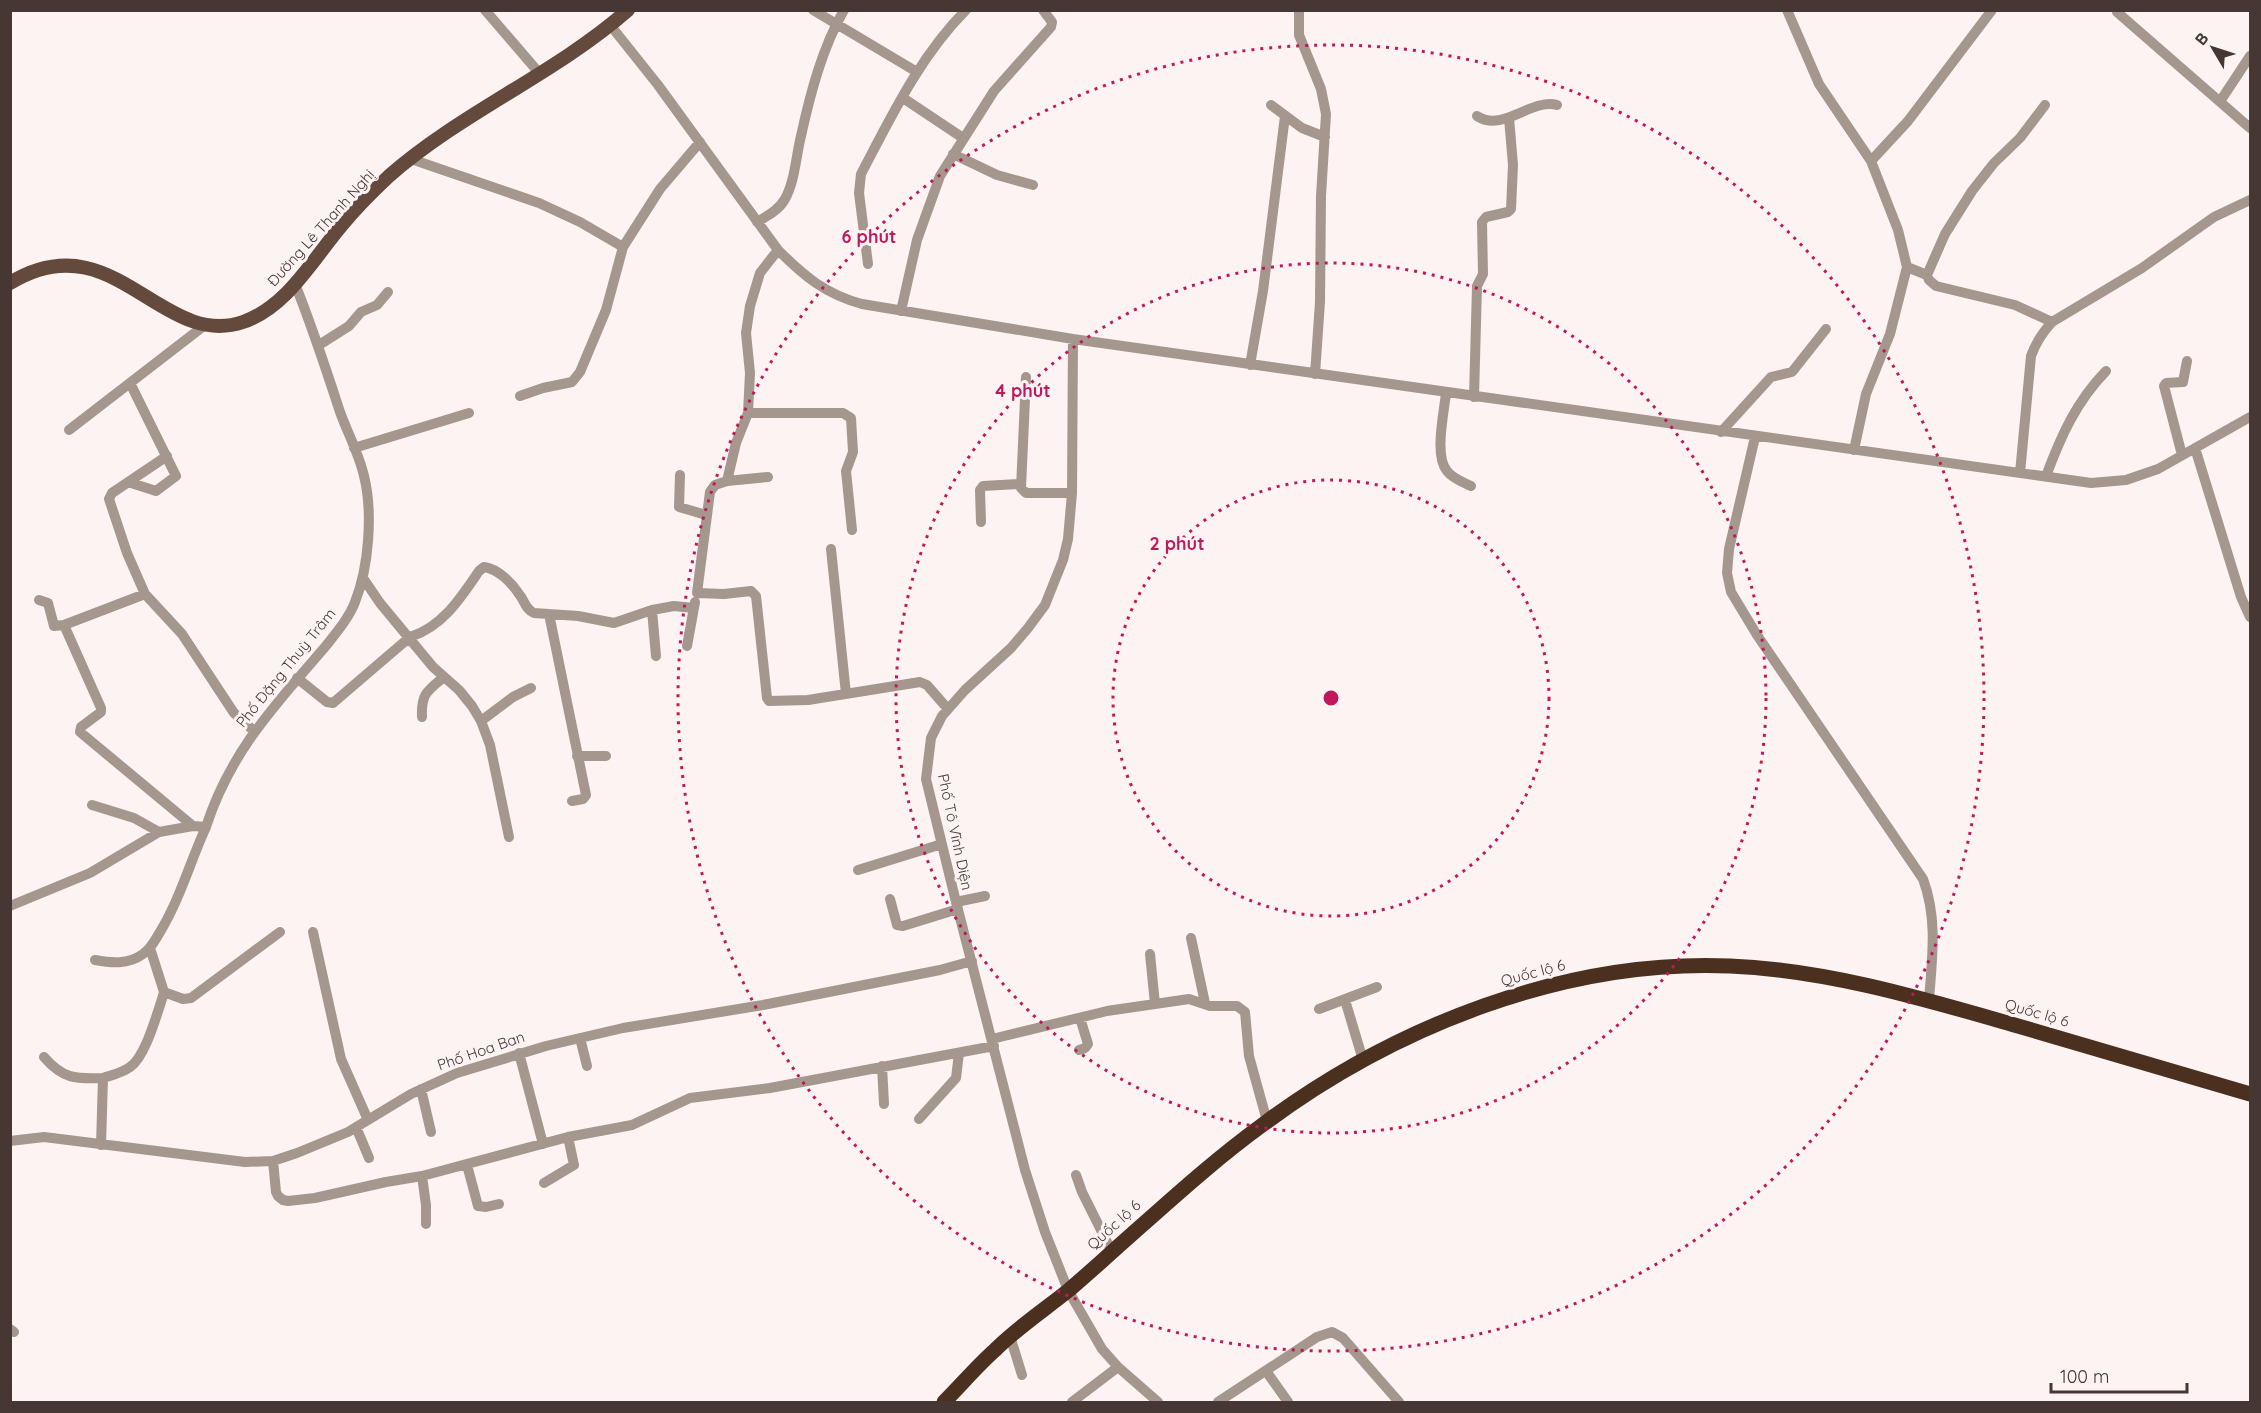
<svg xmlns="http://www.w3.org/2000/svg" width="2261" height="1413" viewBox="0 0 2261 1413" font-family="Quicksand,sans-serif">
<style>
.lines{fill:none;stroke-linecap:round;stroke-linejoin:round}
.minor{stroke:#a5978e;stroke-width:10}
.major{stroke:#634a3c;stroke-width:14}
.highway{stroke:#4b3020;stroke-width:15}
.ring{fill:none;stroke:#c2185b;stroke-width:3;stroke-dasharray:3 6}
.labels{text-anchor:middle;stroke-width:6;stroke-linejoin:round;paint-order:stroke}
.street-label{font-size:15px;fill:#463634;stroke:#fcf3f2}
.centre{fill:#c2185b;stroke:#fcf3f2;stroke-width:3}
.ring-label{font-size:18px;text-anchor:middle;font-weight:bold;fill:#c2185b;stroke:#fcf3f2;stroke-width:6;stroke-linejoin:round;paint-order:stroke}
</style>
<rect width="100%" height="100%" fill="#fcf3f2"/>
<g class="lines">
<!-- minor -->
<path class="minor" d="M485 10 540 74
M813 10 917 72
M1299 10V35L1321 89 1326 114 1321 196 1320 302 1315 374
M1787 10 1819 84 1871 161 1898 230 1907 267 1890 334 1866 394 1854 450
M2117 12 2250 128
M611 26 658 85 778 250C804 276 825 294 862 304L1073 339 2091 483 2126 480 2158 469 2250 417
M903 98 963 138
M2221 100 2250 56
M1271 105 1302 128 1325 137
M1477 116C1503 133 1531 98 1557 105
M953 154 997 175 1033 185
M411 159 539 203 580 222 623 247
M1871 161 1908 121 1992 10
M757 222C767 216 779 210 785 199 795 181 796 156 801 136 810 95 822 48 844 10
M778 250 760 273 750 306 746 333 750 373 748 413 736 443 727 481 715 485 710 492 697 593 724 594 751 591 756 596 767 698 769 701 808 700 920 682 927 685 947 708
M868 264 859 193 861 174C891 117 920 56 966 10
M1907 267 1927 275 1929 280 1936 286 2015 305 2052 322
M1927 275 1945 234 1972 191 1994 163 2020 138 2045 105
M901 311 917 240 940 176 994 91 1051 27 1052 22 1043 10
M1073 339 1072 493 1068 539 1063 560 1045 605 1028 628 1011 648 965 690 942 716 931 738 926 779 956 902 1025 1170 1045 1232 1068 1290 1102 1349 1118 1367 1158 1402
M319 345 349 326 361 312 377 305 388 292
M1250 365 1263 291 1285 116
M1026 377 1021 488 1026 493H1072
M1446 393C1444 413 1434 456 1447 471 1453 479 1463 482 1471 486
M520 396 543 388 572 382 580 372 606 310 623 247 660 189 700 142
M1474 397 1477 286 1483 274 1482 222 1486 217 1508 212 1511 209 1513 165 1509 118
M748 413H843L851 418 853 452 846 471 852 530
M69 430 205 325
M1721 432 1771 377 1792 372 1826 329
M1755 437 1729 549 1727 573 1731 592 1757 635 1923 879C1938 919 1932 959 1929 1000
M354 448 469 413
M2195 448 2241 597 2250 617
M2182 455 2164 386 2166 383 2183 382 2187 361
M167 456 112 493 109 499 127 553 145 594 182 634 234 713 254 731
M2020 473 2031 356C2036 342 2042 333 2052 322L2142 268 2214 217 2250 200
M680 475 679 507 706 515
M2046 476C2061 436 2076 402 2106 371
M727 481 768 477
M128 482 156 491 176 476 130 383
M981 522 980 490 983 486 1020 484
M831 549 846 694
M363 578 380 603 433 667 459 690 472 706 481 721 490 745 509 837
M145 594 64 625 101 708V712L81 727 80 732 193 826
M39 600 48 603 54 626 64 625
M652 610 656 656
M549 614 586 795 583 799 572 801
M687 646 695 602
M297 678 327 702 333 703 410 637C442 627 461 598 479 571L484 567C498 569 511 582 519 594 525 601 525 609 534 613L578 616 614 623 652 610 674 606 694 608
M422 717C421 694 427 691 444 677
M481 721 513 697 531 688
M577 756H606
M92 805 134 818 159 832
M858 870 942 844
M890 899 897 925 903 926 958 909
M956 902 985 896
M10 906 90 873 159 832 193 826 206 827C230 752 275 705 325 647 336 633 349 618 355 602 369 567 373 512 364 476 359 454 348 434 340 412 326 369 312 326 295 284
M313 932 341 1059 368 1120
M1191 938 1205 1003
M1150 954 1155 1004
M95 960C111 963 128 965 143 954 151 949 155 940 160 932 180 899 190 862 206 827
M164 992 183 999 191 998 280 932
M1345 1000 1363 1060
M1319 1009 1377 987
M580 1038 587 1066
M992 1039 1107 1011 1189 999 1210 1006H1237L1245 1012 1249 1056 1267 1121
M1079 1050 1085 1048 1088 1044 1080 1018
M519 1053 543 1144
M44 1057C63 1079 75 1079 103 1078
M882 1066 884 1104
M421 1089 431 1132
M919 1119 956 1078 959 1053
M356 1127 369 1158
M10 1141 44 1137 245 1162 273 1161 297 1153 348 1132 411 1094 457 1073 546 1046 623 1028 763 1005 940 970 972 961
M101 1145 103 1078C112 1075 122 1073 130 1067 145 1057 156 1017 162 999L164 992 150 948
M273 1161 276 1192 278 1196 283 1200 288 1201 315 1198 386 1182 422 1176 568 1137 632 1125 690 1098 770 1088 994 1046
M467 1165 478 1206 486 1207 499 1204
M1076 1175 1082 1192 1112 1252
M422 1176 426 1205V1224
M544 1183 574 1165 568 1137
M10 1329 14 1332
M1010 1336 1022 1375
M1266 1371 1288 1402
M1072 1402 1118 1367
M1218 1402 1317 1337 1332 1332 1343 1338 1399 1402"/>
<!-- major -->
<path class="major" d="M10 283C113 220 161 350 243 322 287 307 313 259 342 225 356 208 373 191 389 176 462 112 555 74 628 10"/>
<!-- highway -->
<path class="highway" d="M944 1402C961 1385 977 1366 995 1350 1018 1327 1044 1310 1069 1290 1084 1277 1099 1264 1113 1251 1163 1207 1211 1162 1265 1123 1396 1026 1565 959 1730 966 1828 970 1924 999 2018 1026 2095 1049 2173 1071 2250 1094"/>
</g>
<!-- distance rings -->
<g class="ring">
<circle cx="1331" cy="698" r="218"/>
<circle cx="1331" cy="698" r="435"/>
<circle cx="1331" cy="698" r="653"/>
</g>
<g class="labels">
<!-- street labels -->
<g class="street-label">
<text transform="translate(321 228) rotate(-48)" y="5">Đường Lê Thanh Nghị</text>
<text transform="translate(286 668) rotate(-51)" y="5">Phố Đặng Thuỳ Trâm</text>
<text transform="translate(955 832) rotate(78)" y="5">Phố Tô Vĩnh Diện</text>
<text transform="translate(1533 973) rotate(-15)" y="5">Quốc lộ 6</text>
<text transform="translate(2037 1013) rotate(16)" y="5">Quốc lộ 6</text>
<text transform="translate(481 1051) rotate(-19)" y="5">Phố Hoa Ban</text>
<text transform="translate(1114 1225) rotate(-42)" y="5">Quốc lộ 6</text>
</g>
</g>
<circle cx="1331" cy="698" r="9" class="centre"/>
<g class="ring-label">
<text x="869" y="243">6 phút</text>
<text x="1023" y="397">4 phút</text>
<text x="1177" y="550">2 phút</text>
</g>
<!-- border -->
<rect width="2261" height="1413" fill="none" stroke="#463634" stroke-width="24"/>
<!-- north arrow -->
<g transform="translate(2213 48) rotate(309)" stroke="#fcf3f2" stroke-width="4.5" paint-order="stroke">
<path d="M0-4.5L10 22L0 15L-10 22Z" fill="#463634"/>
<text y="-9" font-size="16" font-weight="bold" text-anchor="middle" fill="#463634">B</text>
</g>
<!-- scale -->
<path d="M2051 1383v9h136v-9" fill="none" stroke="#463634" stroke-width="3"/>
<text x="2060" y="1383" font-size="18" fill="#463634" stroke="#fcf3f2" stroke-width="4.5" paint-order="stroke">100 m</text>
</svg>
